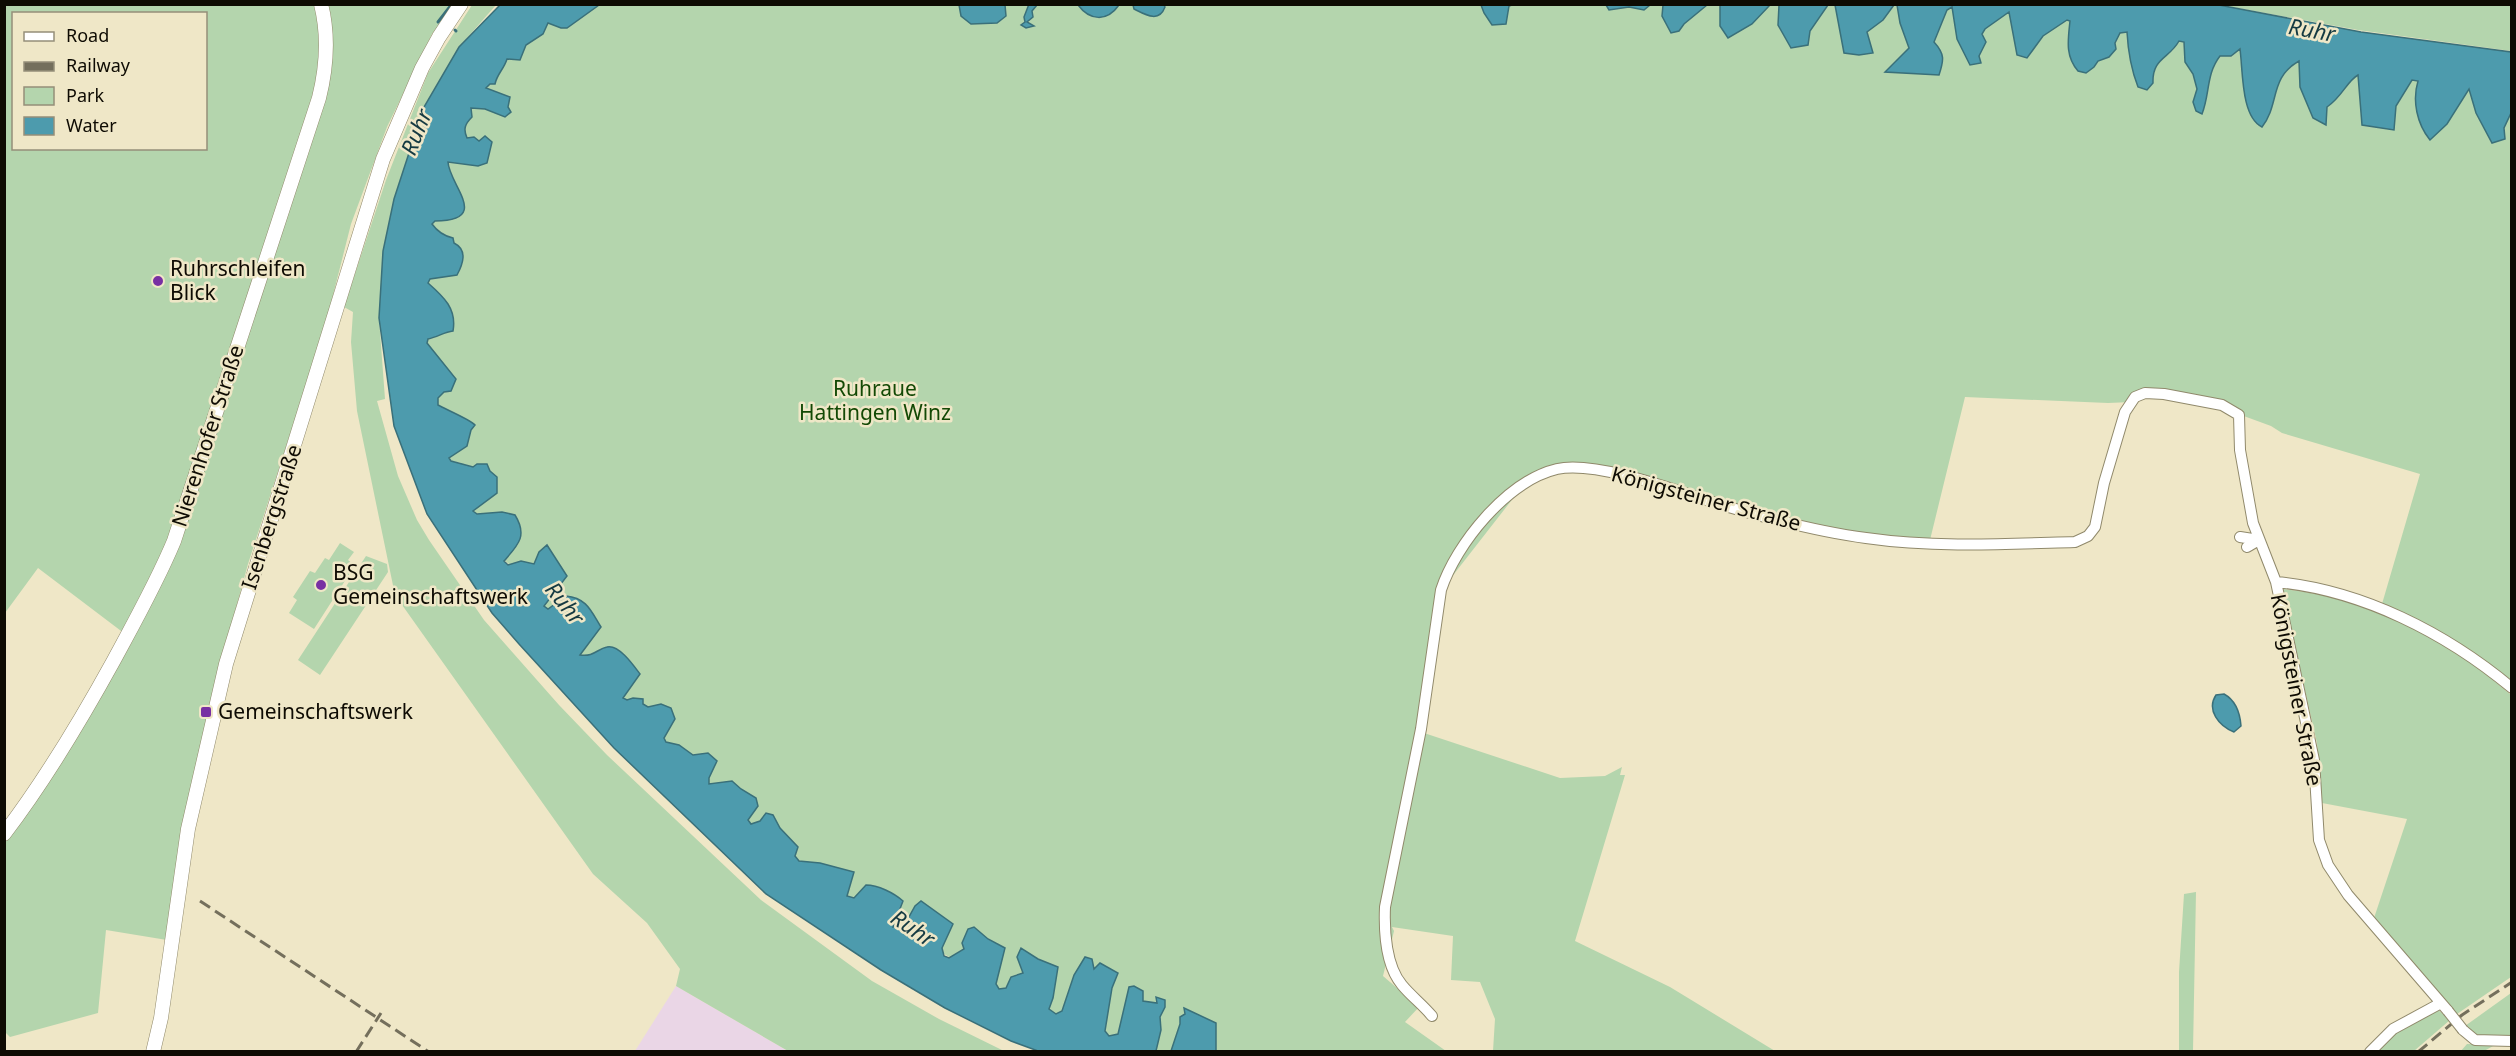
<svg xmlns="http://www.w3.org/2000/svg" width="2516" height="1056" viewBox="0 0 2516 1056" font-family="'Noto Sans',sans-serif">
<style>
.industrial{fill:#ead6e6}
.green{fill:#b4d5ad;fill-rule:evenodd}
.water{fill:#4d9bad;stroke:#3a707a;stroke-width:1.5}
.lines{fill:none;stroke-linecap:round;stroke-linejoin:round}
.stream{stroke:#3a707a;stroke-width:3}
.street-casing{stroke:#90896b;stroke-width:12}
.secondary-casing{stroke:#90896b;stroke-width:15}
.street{stroke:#fff;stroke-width:10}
.secondary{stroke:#fff;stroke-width:14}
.rail{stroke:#746f5c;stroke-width:3;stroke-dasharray:12 6;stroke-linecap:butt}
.street-bridge-casing{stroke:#90896b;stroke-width:12;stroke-linecap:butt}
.street-bridge{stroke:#fff;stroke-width:10}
.poi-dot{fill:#7830a3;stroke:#efe7c7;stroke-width:2}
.labels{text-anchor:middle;stroke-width:5;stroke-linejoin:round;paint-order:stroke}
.poi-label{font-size:21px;fill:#0e0b03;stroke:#efe7c7;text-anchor:start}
.park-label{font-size:21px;fill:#134905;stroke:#efe7c7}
.street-label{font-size:21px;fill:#0e0b03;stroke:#efe7c7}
.water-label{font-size:22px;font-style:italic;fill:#153a42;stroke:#efe7c7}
</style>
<rect width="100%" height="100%" fill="#efe7c7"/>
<!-- industrial -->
<path class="industrial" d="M676 986 788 1051H635Z"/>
<!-- green -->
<path class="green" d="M1867 4H1896L1897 6 1947 10 1952 7 1953 10 2006 14 2009 11 2010 14 2093 22 2241 48 2511 90V686L2382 604 2420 474 2282 433 2271 426 2241 415 2157 392 2131 402 2108 403 1965 397 1930 540H1901L1807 523 1623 476 1568 468 1525 483 1447 583 1424 733 1560 778 1605 776 1622 767 1620 775H1625L1575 941 1670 987 1775 1051H1493L1495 1019 1480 982 1451 980 1453 936 1392 927 1394 931 1383 976 1419 1007 1405 1022 1446 1051H1156L1158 1039 1121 1025 1118 1034 1110 1036 1105 1032 1107 1020 1065 1005 1062 1011 1056 1014 1049 1009 1052 1000 1006 988 998 989 996 984 944 954 903 935 804 877 600 697 509 564 504 560 477 514 473 511 479 506 461 463 452 461 449 458 456 452 442 407 438 405 426 343 423 254 453 129 519 40 572 5Z
M5 5H454L432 34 387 127 351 224 326 323 248 564 214 688 167 940 106 930 98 1013 10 1037 4 1031 5 842 87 720 133 640 38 568 5 613ZM14 14H206V148H14Z
M472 5H496L459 47 383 251 379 318 385 399 377 401 398 476 417 520 429 540 484 620 559 705 607 755 761 900 872 981 939 1019 1004 1051H788L676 986 680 969 647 923 593 874 395 595 357 411 351 342 353 312 344 307 386 180 428 73Z
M2221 5H2511V51L2358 30Z
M340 543 354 552 348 560 353 564 348 571 350 573 314 629 289 613 297 600 293 597 310 571 315 573 325 558 329 560Z
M366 556 387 564 388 572 320 675 298 660Z
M2282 589C2316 593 2363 602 2393 616 2437 635 2475 664 2511 695V977L2457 1014 2374 918 2407 819 2322 803 2317 743Z
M2196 892 2193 1051H2179V972L2184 894Z
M2511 993V1036L2478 1037 2465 1026Z
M2437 1009 2450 1020 2414 1051 2372 1052 2379 1042Z
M2467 1044 2495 1045 2484 1051 2460 1052Z"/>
<!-- water -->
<path class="water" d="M1029 4 1037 5 1032 11 1033 17 1027 22 1034 26 1026 28 1021 25 1025 22 1024 17Z
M500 5H599L567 28H561L548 23 543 34 526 45 520 60 507 59C504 69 497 74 495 84H490L486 88 510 97 508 107 511 112 505 117 485 109 471 108 472 117C465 124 463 129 467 138L474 137 479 141 485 136 492 142 487 163 478 166 448 162C449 185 492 221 435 221L432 224C437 231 444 236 453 238L454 243C468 250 463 264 457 275L430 279 428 283C444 297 457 309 453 331 444 332 438 337 428 339L427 343 456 379 451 391 444 392 438 398V405C445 409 471 420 475 425L471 430 467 446 449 458 451 461 473 467 477 464H487L490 471 497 477V493L473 511 477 514 502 512 515 515C528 536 518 545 504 561L508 565 521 561 534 564 539 552 547 545 567 576 544 606 548 609 566 596C587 598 591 611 601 627L580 655C594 657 597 649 607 647 619 644 634 666 640 674L623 698 627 700 633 698 643 699V704L648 707 661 704 671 708 675 719 664 738 666 742 679 745 693 755 708 753 717 761 709 778V784L732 781 741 789 756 798 758 806 748 820 751 824 760 821 766 813 773 815 780 828 798 847 795 856 799 861 820 863 854 872 847 896 854 898 866 885C878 885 894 893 903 901L893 927 905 924 915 906 921 901 953 924 942 948 944 956 949 958 964 949 962 943 968 929 974 927 988 939 1005 948 996 984 999 989 1006 988 1011 977 1023 973 1017 957 1021 948 1038 959 1058 967 1053 998 1049 1009 1056 1014 1062 1011 1074 975 1085 957 1092 959 1094 969 1100 963 1118 973 1112 988 1105 1031 1109 1036 1118 1034 1129 987 1134 986 1143 991V1001L1157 1003 1156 997 1165 1000V1007L1160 1017 1161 1030 1156 1051H1038L1011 1041 945 1008 881 970 766 894 614 748 519 644 492 613 427 514 394 426 379 318 383 251 394 199 424 107 459 47Z
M959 5H1005L1006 16 997 23 971 24 961 16Z
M1078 5H1119C1107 22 1090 21 1078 5Z
M1133 5H1164L1165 7C1159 23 1146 15 1134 9Z
M1481 5H1512L1509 6 1506 24 1492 25 1484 13Z
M1606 5H1650L1644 10 1629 7 1609 10Z
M1663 5V4L1707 5 1684 24 1679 31 1671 33 1662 16Z
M1720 5V4L1770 5 1752 24 1728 38 1720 26Z
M1779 5H1828L1810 31 1808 45 1791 48 1778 25Z
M1835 5H1894L1883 20 1867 32 1873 53 1859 55 1844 53Z
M1897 5H2219L2361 32 2511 52V113L2504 128 2505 139 2492 143 2476 113 2469 89 2447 124 2430 140C2417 124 2412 101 2418 81L2412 80 2396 106 2394 130 2362 125 2358 75C2347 81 2342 97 2327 107L2326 125 2313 118 2300 87 2299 61C2269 78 2280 104 2262 127 2241 117 2243 71 2240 49L2231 56H2220C2206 74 2210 94 2202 114L2196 111 2193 102 2197 89 2193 74 2185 62 2184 42 2179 41C2169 59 2152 58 2153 83L2147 90 2138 87C2131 69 2128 51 2127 32L2120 33 2115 43 2116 49 2109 57 2098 61 2094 67 2086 73 2078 71C2065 56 2068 40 2070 21L2067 20 2043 36 2027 58 2017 55 2009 12 1985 29 1982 34 1986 42 1979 56 1981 63 1970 65 1957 39 1952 7 1947 10 1934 42C1945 54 1944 60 1939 75L1885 72 1909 48 1900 23Z
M2224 694C2235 700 2240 713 2241 726L2234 732C2219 726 2206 710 2216 695Z
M1184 1008 1216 1023V1051H1171L1180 1024V1017L1185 1014Z"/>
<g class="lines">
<!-- stream -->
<path class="stream" d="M438 22 452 4
M455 30 456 31"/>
<!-- street casing -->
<g class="street-casing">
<path id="street" d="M2240 537 2259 540 2247 547
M2276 582C2362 590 2446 633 2512 688
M1432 1016C1423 1005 1411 996 1402 985 1386 966 1384 931 1385 907L1421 729 1441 590C1456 544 1507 481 1557 469 1597 460 1683 493 1725 506 1770 519 1819 532 1866 538 1935 548 2006 544 2075 542L2088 536 2095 527 2104 483 2125 412 2135 397 2145 393 2164 394 2222 405 2239 415 2240 450 2253 523 2276 582 2314 760 2319 840 2328 865 2348 895 2448 1011
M2463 1030 2475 1040 2512 1041
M2370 1052 2393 1029 2441 1003"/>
</g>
<!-- secondary casing -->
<g class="secondary-casing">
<path id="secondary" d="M4 834C46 779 81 720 114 660 135 621 157 582 174 541L319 98C327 66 329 36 321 4
M153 1052 161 1018 188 829 226 664 383 159 422 68 439 37 461 4"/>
</g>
<!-- street -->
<use href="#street" class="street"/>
<!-- secondary -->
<use href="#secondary" class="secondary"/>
<!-- rail -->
<path class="rail" d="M200 901 429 1052
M356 1052 381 1013
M2418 1052 2462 1015 2512 982"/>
<!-- street-bridge casing -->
<g class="street-bridge-casing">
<path id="street-bridge" d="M2448 1011 2463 1030"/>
</g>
<!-- street-bridge -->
<use href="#street-bridge" class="street-bridge"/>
</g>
<!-- markers -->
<g class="poi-dot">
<circle cx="158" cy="281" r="6"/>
<circle cx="321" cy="585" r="6"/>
<rect x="200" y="706" width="12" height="12" rx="3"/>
</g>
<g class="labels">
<!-- poi labels -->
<g class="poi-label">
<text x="170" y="276">Ruhrschleifen<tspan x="170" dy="24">Blick</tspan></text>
<text x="333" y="580">BSG<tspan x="333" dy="24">Gemeinschaftswerk</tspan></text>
<text x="218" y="719">Gemeinschaftswerk</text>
</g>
<!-- park labels -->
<g class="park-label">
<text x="875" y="396">Ruhraue<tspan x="875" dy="24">Hattingen Winz</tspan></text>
</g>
<!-- street labels -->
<g class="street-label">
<text transform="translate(208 436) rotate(-72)" y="7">Nierenhofer Straße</text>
<text transform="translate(1706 499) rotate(15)" y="7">Königsteiner Straße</text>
<text transform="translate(272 517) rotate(-72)" y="7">Isenbergstraße</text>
<text transform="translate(2296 690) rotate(79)" y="7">Königsteiner Straße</text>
</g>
<!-- water labels -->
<g class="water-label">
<text transform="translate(2312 30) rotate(10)" y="8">Ruhr</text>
<text transform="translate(416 132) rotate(-68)" y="8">Ruhr</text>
<text transform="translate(565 603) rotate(51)" y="8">Ruhr</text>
<text transform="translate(913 928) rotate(34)" y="8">Ruhr</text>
</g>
</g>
<!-- border -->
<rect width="2516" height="1056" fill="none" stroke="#0e0b03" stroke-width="12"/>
<!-- legend -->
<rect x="12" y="12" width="195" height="138" fill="#efe7c7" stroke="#958f79" stroke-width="1.5"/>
<rect x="24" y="32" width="30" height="9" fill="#ffffff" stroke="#958f79" stroke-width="1.5"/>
<text x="66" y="42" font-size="18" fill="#0e0b03">Road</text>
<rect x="24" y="62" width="30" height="9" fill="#746f5c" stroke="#958f79" stroke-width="1.5"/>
<text x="66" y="72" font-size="18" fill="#0e0b03">Railway</text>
<rect x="24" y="87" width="30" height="18" fill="#b4d5ad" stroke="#958f79" stroke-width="1.5"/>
<text x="66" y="102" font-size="18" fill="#0e0b03">Park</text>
<rect x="24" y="117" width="30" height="18" fill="#4d9bad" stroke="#958f79" stroke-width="1.5"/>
<text x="66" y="132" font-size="18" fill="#0e0b03">Water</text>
</svg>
